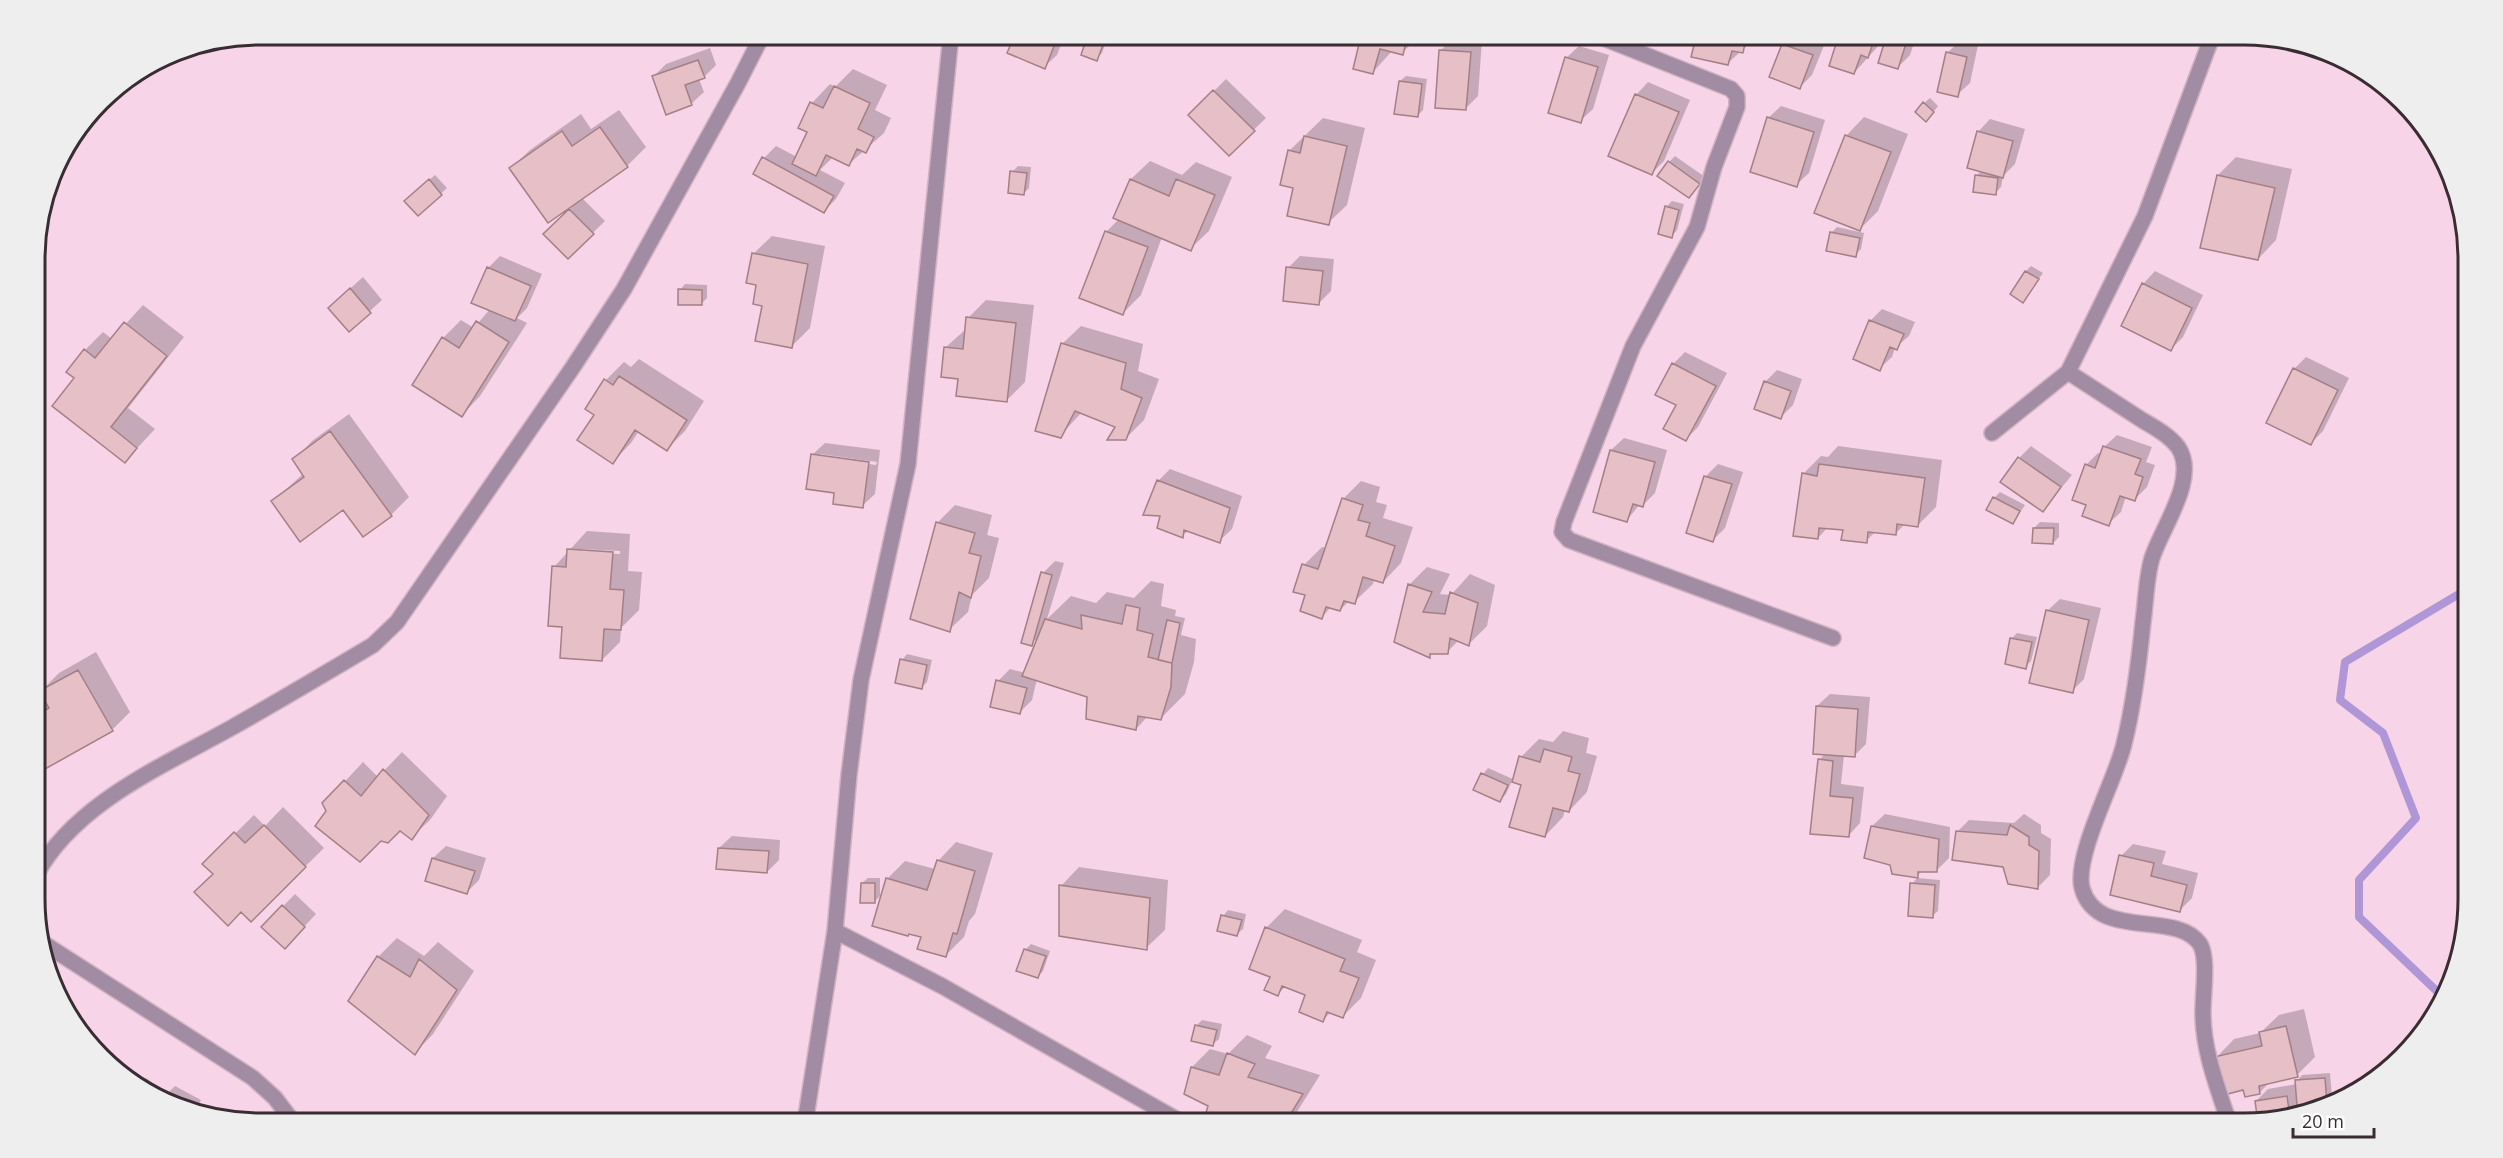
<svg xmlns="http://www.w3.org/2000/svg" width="2503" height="1158" viewBox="0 0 2503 1158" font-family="'Open Sans',sans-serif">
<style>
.shadow{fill:#0003;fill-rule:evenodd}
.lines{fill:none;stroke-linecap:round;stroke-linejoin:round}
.stream{stroke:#af96d6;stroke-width:8}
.building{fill:#e7bfc6;stroke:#a47f86;stroke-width:1.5}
.street-casing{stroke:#d1b2c3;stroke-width:18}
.street{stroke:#a28ca4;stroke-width:15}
.rim{fill:none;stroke:#392c33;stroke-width:3}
</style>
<rect width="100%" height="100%" fill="#f7d4e7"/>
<!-- shadow -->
<path class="shadow" d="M1016 34H1065L1057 55 1044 67Z
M1090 34H1109L1102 53 1096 59Z
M1328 34H1421L1402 53 1392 51 1373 72 1361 43Z
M1684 34H1760L1728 63 1696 40Z
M1793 34H1801L1825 43 1812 75 1800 87 1783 45Z
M1840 34H1883L1880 44 1854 73Z
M1888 34H1917L1910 55 1898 67Z
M1453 38 1482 40 1478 96 1466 108 1441 50Z
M1960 41 1978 45 1970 83 1957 95 1947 53Z
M2277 41 2291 44H2277Z
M1579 46 1609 55 1593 109 1580 121 1566 58Z
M710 48 716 65 704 77 699 79 704 92 691 104 654 76 666 64Z
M853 69 887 85 875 110 891 118 884 133 849 164 833 157 820 170 845 183 836 199 824 211 755 173 764 158 776 146 797 157 809 131 812 103 830 84 835 87Z
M1406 76 1427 79 1423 110 1417 116 1400 81Z
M1226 79 1266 118 1229 154 1190 115Z
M1648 82 1690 100 1664 161 1652 173 1636 95Z
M1930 98 1938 106 1932 114 1924 103Z
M1781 106 1825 120 1809 173 1796 185 1768 118Z
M619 110 646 147 627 166 582 198 605 221 568 257 545 234 574 205 511 168 530 150 581 114 591 129Z
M1864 117 1908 134 1878 211 1860 229 1846 136Z
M1323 118 1365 128 1347 205 1328 223 1295 187 1289 151Z
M1990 119 2025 129 2015 164 2003 176 2001 187 1995 193 1975 190 1977 175 1982 170 1978 132Z
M1675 156 1705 177 1689 196 1669 162Z
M2236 157 2292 169 2276 240 2258 259 2218 175Z
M1150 161 1182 175 1196 162 1232 177 1209 231 1190 249 1162 237 1141 295 1123 313 1106 232 1119 219 1115 217 1131 179Z
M1018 166 1031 167 1029 188 1023 194 1012 172Z
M435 175 447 188 418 214 412 195Z
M1672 201 1684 204 1677 230 1672 236 1666 207Z
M1837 227 1864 233 1861 249 1855 255 1831 233Z
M772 236 825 246 810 328 792 346 764 304 753 254Z
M500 256 542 274 527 308 517 318 527 323 480 396 462 415 443 338 461 320 474 328 490 309 488 268Z
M1300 256 1334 259 1331 291 1319 303 1288 268Z
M2031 266 2043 273 2023 301 2026 271Z
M2155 271 2203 295 2183 337 2171 349 2123 325 2143 284Z
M363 277 382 300 349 330 342 296Z
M685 284 707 285V298L701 304 680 290Z
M986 300 1034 305 1025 382 1006 401 959 378 946 347 966 329 968 318Z
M143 305 184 337 128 408 155 429 125 461 76 378 85 350 103 332 112 339Z
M1882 309 1915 322 1909 336 1895 348 1892 357 1879 369 1870 321Z
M1081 326 1143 344 1138 371 1159 379 1144 420 1125 439 1117 427 1082 412 1060 436 1062 344Z
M1685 352 1727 373 1698 427 1686 439 1678 405 1673 364Z
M2306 357 2349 378 2323 431 2311 443 2294 369Z
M639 359 704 401 685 431 667 449 639 431 631 443 613 462 606 380 624 362 631 367Z
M1777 370 1802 379 1793 405 1781 417 1765 382Z
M349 414 409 497 391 515 273 501 304 473 294 460 312 441Z
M2117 435 2152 447 2146 462 2155 465 2147 487 2135 499 2126 496 2121 512 2108 524 2088 504 2086 465 2098 453 2102 454 2104 447Z
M1624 438 1667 450 1655 493 1643 505 1640 504 1627 520 1594 511 1611 450Z
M825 443 880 450 875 494 862 506 836 491 812 455ZM820 454 877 462 876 465 820 457Z
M1838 446 1942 460 1936 507 1918 525 1905 524 1895 534 1876 531 1866 541 1844 529 1828 527 1818 538 1803 474 1821 456 1828 457Z
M2031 446 2072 475 2043 510 2019 458Z
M1718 464 1743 472 1725 528 1713 540 1706 476Z
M1170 469 1242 496 1232 529 1219 541 1189 530 1182 536 1162 515 1158 481Z
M1361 481 1380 487 1376 502 1387 505 1383 518 1413 527 1401 563 1383 582 1374 579 1373 584 1354 602 1349 601 1340 610 1331 607 1322 617 1307 594 1304 565 1322 547 1327 548 1343 499Z
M2000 492 2025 505 2013 523 1994 498Z
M955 505 992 515 987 535 999 538 989 578 972 595 968 612 949 630 937 523Z
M36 522 46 533 36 543Z
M2040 522 2059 523V537L2053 543 2034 528Z
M587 531 630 534 628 571 642 572 639 610 621 628 620 642 602 660 564 625 554 567ZM582 549 620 551V554L580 552Z
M1055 561 1064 563 1047 619 1071 596 1096 603 1107 592 1134 598 1151 581 1164 584 1161 606 1176 610 1175 616 1185 618 1181 635 1196 639 1194 662 1185 694 1161 718 1148 716 1136 729 1089 696 1037 679 1032 700 1019 713 998 681 1010 669 1025 673 1040 636 1031 644 1043 573Z
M1427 567 1450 574 1440 594 1451 595 1470 574 1495 585 1487 626 1469 644 1459 640 1447 652H1434L1430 656 1409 585Z
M2060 599 2101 608 2084 679 2072 691 2047 611Z
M2017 633 2037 637 2031 661 2025 667 2006 663 2012 638Z
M96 652 130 712 112 730 36 773V709L47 702 41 691 59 673Z
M907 654 932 660 927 682 922 687 902 660Z
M1830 694 1870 697 1866 744 1854 756 1844 755 1841 784 1864 787 1860 823 1848 836 1812 832 1819 760 1825 754 1817 706Z
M1563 731 1589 738 1586 753 1597 756 1587 792 1569 811 1565 810 1563 817 1545 836 1523 784 1512 781 1506 794 1500 800 1475 790 1483 774 1488 768 1515 780 1521 757 1539 739 1553 742Z
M402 752 447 796 430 820 411 838 400 829 328 811 324 804 363 762 378 777Z
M283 807 324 848 251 920 204 864 254 815 265 826Z
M1885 814 1950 827 1949 858 1937 870H1923L1917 876 1891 864 1872 826Z
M2024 814 2041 825V833L2051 839 2050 875 2038 887 1957 832 1969 820 2014 823Z
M732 836 780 840 779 860 767 872 719 848Z
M956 842 993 853 975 914 969 921 964 937 946 955 923 936 887 879 905 861 935 869 938 861Z
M2133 844 2166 851 2162 864 2198 873 2192 898 2180 910 2121 856Z
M446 846 486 858 479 880 467 892 427 880 433 858Z
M1079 867 1168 880 1165 930 1146 948 1061 886Z
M868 878H880V896L874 902 862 883Z
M1917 878 1940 880 1938 911 1932 916 1912 884Z
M295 894 316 914 285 947 264 926Z
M1285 909 1362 940 1357 952 1376 960 1361 998 1343 1016 1331 1012 1323 1020 1307 994 1286 986 1278 994 1272 977 1266 928Z
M1228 910 1246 914 1243 929 1237 934 1223 916Z
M397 938 424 956 438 942 474 971 433 1034 415 1053 350 1001 378 957Z
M1031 944 1050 951 1043 971 1037 977 1018 970 1026 949Z
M2304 1009 2315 1057 2297 1075 2271 1081 2260 1092 2244 1088 2216 1058 2234 1039 2260 1033 2279 1015Z
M1202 1020 1222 1024 1219 1039 1213 1044 1196 1026Z
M1247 1035 1272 1046 1265 1058 1320 1075 1290 1123H1217L1206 1116 1210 1105 1192 1067 1210 1049 1228 1054Z
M2330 1073 2332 1097 2326 1103 2302 1104V1108L2295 1116 2260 1123 2256 1101 2268 1089 2297 1084V1081L2302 1075Z
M146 1078 167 1094 175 1086 201 1100 196 1111 173 1106 138 1086Z"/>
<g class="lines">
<!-- stream -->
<path class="stream" d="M2444 998 2359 917V880L2416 818 2383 733 2340 700 2345 662 2464 591 2468 583"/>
</g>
<!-- building -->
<path class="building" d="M1015 34 1058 36 1045 69 1007 53Z
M1088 34H1107L1097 61 1081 55Z
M1322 34H1408L1403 55 1380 49 1373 74 1353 69 1359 44Z
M1682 34H1747L1743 53 1732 51 1728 65 1691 57 1695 41 1682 38Z
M1839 34H1876L1868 58 1861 55 1854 74 1829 66Z
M1887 34H1909L1898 69 1878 63Z
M1782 44 1813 55 1800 89 1769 77Z
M1439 50 1471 52 1466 110 1435 108Z
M1946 52 1967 57 1958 97 1937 92Z
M1565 57 1598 67 1581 123 1548 113Z
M698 60 705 78 685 85 692 105 666 115 652 76Z
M1399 81 1422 84 1418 117 1394 114Z
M834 86 870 103 858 129 874 137 866 153 857 149 849 166 826 155 816 176 792 164 807 132 798 128 810 102 823 108Z
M1213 90 1255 131 1229 156 1188 115Z
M1635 94 1679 112 1652 175 1608 156Z
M1923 102 1934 112 1926 122 1915 112Z
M1767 117 1814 132 1797 187 1750 172Z
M600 127 628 167 548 223 509 168 562 131 572 146Z
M1977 131 2013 141 2003 178 1967 168Z
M1845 135 1891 152 1860 231 1814 213Z
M1304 136 1347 146 1329 225 1287 216 1293 188 1280 185 1288 150 1300 153Z
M762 157 834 196 824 213 753 174Z
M1668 161 1700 184 1689 198 1657 176Z
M1010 171 1027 173 1024 195 1008 193Z
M1975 175 1998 178 1996 195 1973 192Z
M2217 175 2275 188 2258 260 2200 248Z
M429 179 442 195 418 216 404 201Z
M1130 179 1169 196 1176 179 1215 195 1191 251 1113 218Z
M1665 206 1679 210 1672 238 1658 234Z
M569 209 594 234 568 259 543 234Z
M1105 231 1148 247 1123 315 1079 298Z
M1830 232 1860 238 1856 257 1826 251Z
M752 253 808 264 792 348 755 341 762 306 753 304 756 285 746 283Z
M487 267 531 286 515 321 471 303Z
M1286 267 1323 271 1319 305 1283 301Z
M2025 271 2039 279 2023 303 2010 294Z
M2142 283 2192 308 2171 351 2121 326Z
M350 288 371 313 349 332 328 308Z
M678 289 702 290V305H678Z
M966 317 1016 323 1007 402 956 396 958 379 941 377 944 347 963 349Z
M1869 320 1904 334 1897 350 1890 347 1880 371 1853 359Z
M476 321 509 342 462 417 412 385 442 337 459 348Z
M124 322 167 356 111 427 137 448 125 463 52 406 74 378 66 372 84 349 95 358Z
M1061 343 1126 363 1121 389 1142 398 1126 440H1107L1115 427 1075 411 1061 438 1035 431Z
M1672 363 1716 386 1686 441 1663 429 1676 405 1655 395Z
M2293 368 2338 390 2311 445 2266 423Z
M619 376 687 420 667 451 635 430 613 464 577 440 594 415 585 409 604 379 613 385Z
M1764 381 1791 391 1781 419 1754 409Z
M330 431 392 516 363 537 343 510 300 542 271 501 304 477 292 459Z
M2103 446 2141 459 2135 474 2143 477 2135 501 2120 496 2109 526 2082 516 2086 505 2072 500 2085 464 2095 468Z
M1610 450 1655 462 1643 507 1633 504 1627 522 1593 512Z
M811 454 869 462 863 508 833 504 834 493 806 489Z
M2018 457 2061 487 2043 512 2000 482Z
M1819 464 1925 478 1918 527 1897 524 1896 535 1868 532 1867 543 1841 540 1843 530 1819 528 1818 539 1793 536 1802 473 1817 476Z
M1704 476 1732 484 1713 542 1686 533Z
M1157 480 1230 508 1220 543 1184 530 1183 538 1157 528 1160 516 1143 515Z
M1993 497 2020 511 2013 524 1986 510Z
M1342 498 1363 505 1358 520 1370 523 1366 536 1395 546 1383 583 1363 577 1355 604 1344 601 1340 611 1326 607 1322 619 1300 611 1305 595 1293 592 1302 564 1318 569Z
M936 522 975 533 969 553 981 556 971 598 959 592 950 632 910 619Z
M2033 528H2054L2053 544 2032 543Z
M567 549 613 552 610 589 624 590 621 630 604 629 602 661 560 658 562 627 548 626 552 566 566 567Z
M1041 572 1052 575 1032 646 1021 643Z
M1408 584 1432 592 1423 612 1445 614 1450 592 1478 603 1469 646 1450 638 1448 654H1430V658L1394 642Z
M1126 605 1140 608 1137 630 1153 634 1148 657 1172 663 1171 687 1161 720 1138 716 1136 730 1086 719 1087 697 1022 676 1045 619 1082 629 1081 615 1122 624Z
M2046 610 2089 620 2073 693 2029 683Z
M1167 620 1180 623 1172 663 1158 660Z
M2010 638 2032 642 2026 669 2005 664Z
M900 659 927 665 922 689 895 683Z
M78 670 113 731 36 774V716L49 708 39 691Z
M996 680 1027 688 1020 714 990 707Z
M1816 706 1858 709 1855 757 1813 754Z
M1544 749 1572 757 1568 771 1580 774 1569 812 1553 808 1545 837 1509 827 1521 785 1512 782 1519 756 1540 762Z
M1818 759 1833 761 1830 796 1853 798 1849 837 1810 834Z
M383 769 429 815 412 840 400 831 388 843 381 841 360 862 315 826 326 811 322 803 344 780 361 796Z
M1481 773 1508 785 1500 802 1473 790Z
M264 825 306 867 251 922 241 912 228 926 194 892 213 874 202 864 234 832 245 843Z
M2010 825 2029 837V845L2039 851 2038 889 2008 884 2003 867 1952 860 1956 831 2007 835Z
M1871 826 1939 839 1937 872H1918V878L1892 874 1890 865 1864 858Z
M718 848 769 851 767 873 716 869Z
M2119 855 2154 863 2151 876 2187 885 2180 912 2110 895Z
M432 858 475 871 467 894 425 881Z
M937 860 975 871 957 934 953 933 946 957 917 949 921 937 909 934 908 936 872 926 886 878 927 890Z
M861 883H875V903H860Z
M1910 883 1935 885 1933 918 1908 916Z
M1059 885 1150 898 1147 950 1059 936Z
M282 905 305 927 285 949 261 927Z
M1221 915 1242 920 1237 936 1217 931Z
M1265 927 1345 959 1340 971 1359 978 1343 1018 1327 1012 1323 1022 1299 1012 1305 995 1282 986 1278 996 1264 990 1270 977 1249 969Z
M1024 949 1046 956 1038 978 1016 971Z
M377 956 410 977 419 959 457 990 415 1055 348 1001Z
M1195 1025 1217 1030 1213 1046 1191 1041Z
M2286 1026 2298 1077 2259 1086 2260 1094 2245 1097 2243 1090 2224 1095 2214 1057 2262 1046 2259 1032Z
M1227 1053 1255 1064 1248 1077 1303 1094 1285 1123H1239L1233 1121V1123H1214L1205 1116 1208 1106 1184 1094 1191 1067 1219 1075Z
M2325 1078 2327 1104 2297 1106 2295 1080Z
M2287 1096 2290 1117 2258 1123 2255 1101Z"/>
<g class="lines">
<!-- street casing -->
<g class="street-casing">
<path id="street" d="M1593 34 1731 89 1737 96V107L1714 167 1697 227 1633 346 1564 522 1562 532 1569 540 1833 638
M2068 372C2093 388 2117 404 2142 420 2154 427 2169 435 2178 447 2199 478 2162 527 2152 558 2146 578 2146 601 2143 622 2139 662 2134 704 2124 744 2116 779 2074 855 2082 888 2097 942 2176 909 2200 944 2209 959 2202 998 2203 1017 2204 1054 2218 1088 2229 1123
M1992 433 2068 372 2145 216 2213 34
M36 875C75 803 163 766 231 728 279 701 326 673 373 645L397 622 573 367 624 289 738 83 763 34
M835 931 942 986 1183 1123
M40 941 253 1078 275 1098 294 1123
M805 1123 835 931 849 775 861 680 908 464 951 34"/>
</g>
<!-- street -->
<use href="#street" class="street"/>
</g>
<!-- crop -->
<path d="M0 0H2503V1158H0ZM259 45H2244A214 214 0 0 1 2458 259V899A214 214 0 0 1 2244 1113H259A214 214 0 0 1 45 899V259A214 214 0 0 1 259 45Z" fill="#efeeef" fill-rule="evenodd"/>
<path class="rim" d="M259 45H2244A214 214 0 0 1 2458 259V899A214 214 0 0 1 2244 1113H259A214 214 0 0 1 45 899V259A214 214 0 0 1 259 45Z"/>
<!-- scale -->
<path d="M2293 1128v9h81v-9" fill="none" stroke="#392c33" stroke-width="3"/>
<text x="2302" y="1128" font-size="18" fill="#392c33" stroke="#ffffff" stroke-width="4.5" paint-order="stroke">20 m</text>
</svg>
